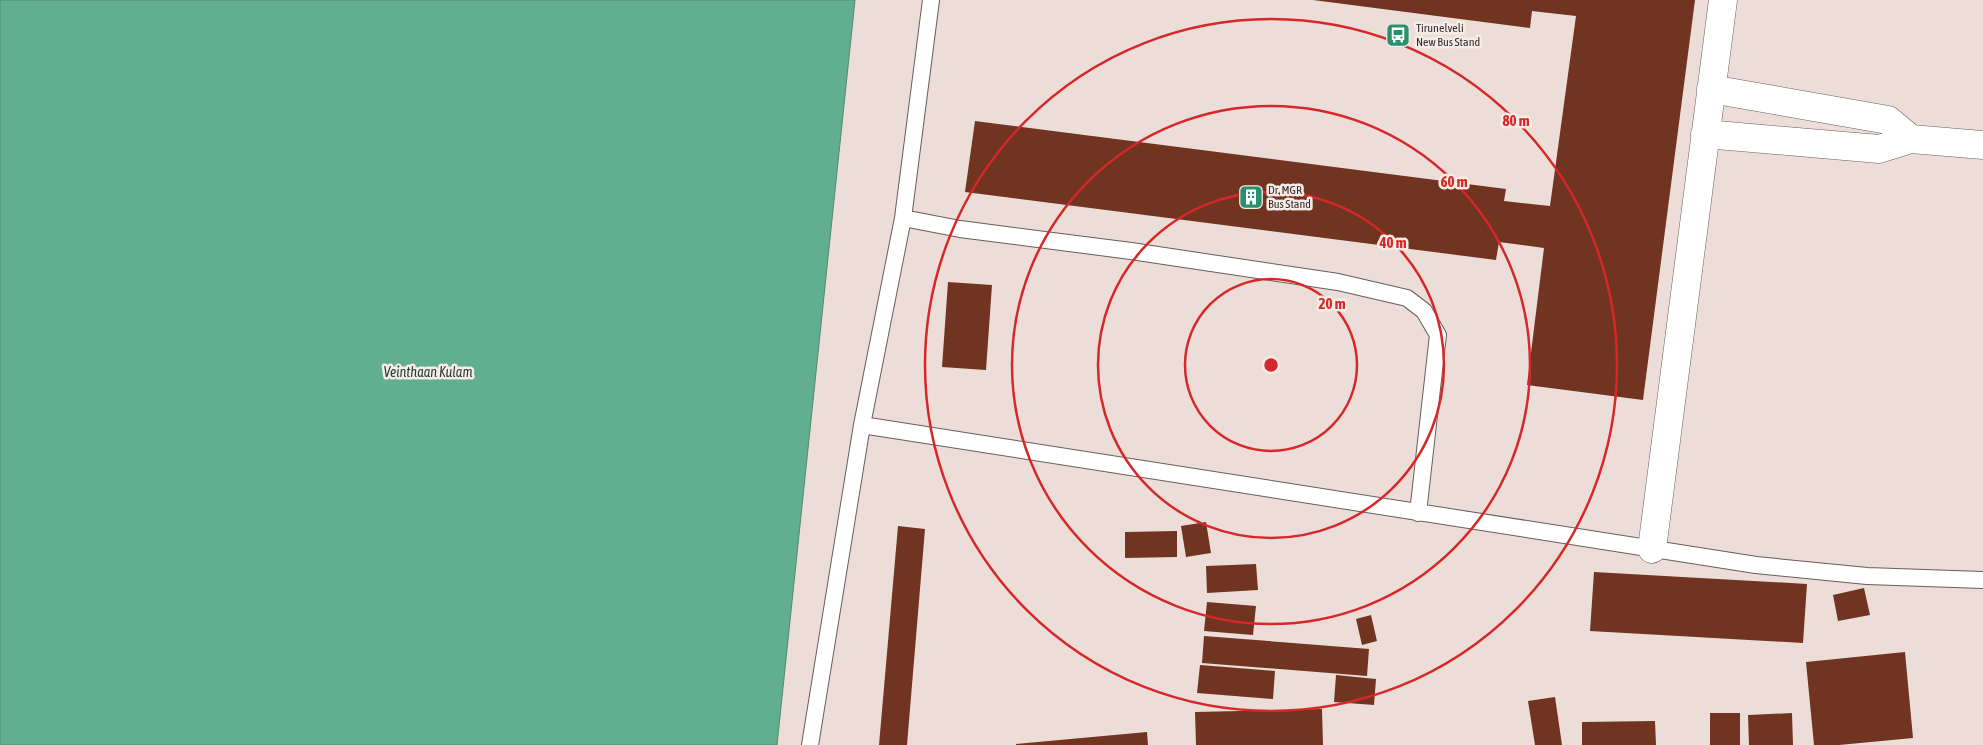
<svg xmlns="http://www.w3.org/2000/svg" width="1983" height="745" viewBox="0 0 1983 745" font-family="'Asap Condensed',sans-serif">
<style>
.water{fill:#61af90;stroke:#548972}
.building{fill:#703421}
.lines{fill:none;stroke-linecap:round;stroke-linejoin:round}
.service-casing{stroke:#695d5a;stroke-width:18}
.minor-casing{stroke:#695d5a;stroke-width:29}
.service{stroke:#fff;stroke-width:16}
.minor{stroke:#fff;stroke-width:28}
.ring{fill:none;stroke:#d62828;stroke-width:2.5}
.labels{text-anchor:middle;stroke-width:5;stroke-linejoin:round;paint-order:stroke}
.poi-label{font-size:12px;fill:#342f2d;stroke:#f9ebe6;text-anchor:start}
.water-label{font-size:14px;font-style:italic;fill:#1a3d30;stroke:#f9ebe6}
.centre{fill:#d62828;stroke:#f9ebe6;stroke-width:2.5}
.ring-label{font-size:15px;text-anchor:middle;font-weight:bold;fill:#d62828;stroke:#f9ebe6;stroke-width:5;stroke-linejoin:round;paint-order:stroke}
</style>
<rect width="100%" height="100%" fill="#ecddd9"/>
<!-- water -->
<path class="water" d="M0 0H855L777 745H0Z"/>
<!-- building -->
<path class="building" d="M1313 0H1695L1643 400 1527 385 1544 248 1499 242 1496 260 965 192 975 121 1506 189 1504 201 1550 206 1576 16 1532 11 1530 28Z
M948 282 992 285 986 370 942 367Z
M1206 522 1211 553 1186 557 1181 526Z
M898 526 925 529 907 745H879Z
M1177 531V557L1125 558V532Z
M1256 564 1258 590 1207 593 1206 566Z
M1594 572 1807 584 1803 643 1590 631Z
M1864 588 1870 615 1838 621 1833 595Z
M1207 602 1256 606 1253 635 1204 631Z
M1371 615 1377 641 1362 645 1356 619Z
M1204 636 1369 649 1367 676 1202 663Z
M1905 652 1913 738 1839 745H1814L1806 662Z
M1200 665 1275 671 1273 699 1197 693Z
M1336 675 1376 679 1374 705 1334 702Z
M1555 697 1562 745H1535L1528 701Z
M1322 709 1323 745H1196L1195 712Z
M1710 713H1740V745H1710Z
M1792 713 1793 745H1749L1748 715Z
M1655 721 1656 745H1582V722Z
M1147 732 1148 745H1016V744Z"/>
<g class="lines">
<!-- service casing -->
<g class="service-casing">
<path id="service" d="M903 218 960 229 1131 251 1338 282 1407 298 1424 311 1438 335 1418 513
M862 425 1756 565 1867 576 1983 580
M810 745 862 425 903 218 931 0"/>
</g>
<!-- minor casing -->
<g class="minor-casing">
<path id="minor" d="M1711 89 1888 120 1911 139
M1705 134 1879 149 1911 139 1983 145
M1652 549 1723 0"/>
</g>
<!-- service -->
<use href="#service" class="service"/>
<!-- minor -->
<use href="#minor" class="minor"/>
</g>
<!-- distance rings -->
<g class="ring">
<circle cx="1271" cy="365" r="86"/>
<circle cx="1271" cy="365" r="173"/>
<circle cx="1271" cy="365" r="259"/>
<circle cx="1271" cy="365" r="346"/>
</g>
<!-- icons -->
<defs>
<g id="bus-square" transform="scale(1.25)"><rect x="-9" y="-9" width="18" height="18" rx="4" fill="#28906d" stroke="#f9ebe6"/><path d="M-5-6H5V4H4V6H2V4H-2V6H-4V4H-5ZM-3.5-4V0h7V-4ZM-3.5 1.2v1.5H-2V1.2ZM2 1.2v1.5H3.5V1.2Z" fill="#fff"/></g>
<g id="building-square" transform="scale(1.25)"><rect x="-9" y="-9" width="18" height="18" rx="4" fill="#28906d" stroke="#f9ebe6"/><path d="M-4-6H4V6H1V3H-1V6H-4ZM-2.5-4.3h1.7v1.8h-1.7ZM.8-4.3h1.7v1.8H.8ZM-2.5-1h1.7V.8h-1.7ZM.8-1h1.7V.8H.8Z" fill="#fff"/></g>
</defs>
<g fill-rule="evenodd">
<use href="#bus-square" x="1398" y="35"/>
<use href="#building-square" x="1251" y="197"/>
</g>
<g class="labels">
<!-- poi labels -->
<g class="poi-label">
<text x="1416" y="32">Tirunelveli<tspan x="1416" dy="14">New Bus Stand</tspan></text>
<text x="1268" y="194">Dr. MGR<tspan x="1268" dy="14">Bus Stand</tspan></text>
</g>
<!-- water labels -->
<g class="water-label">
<text x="428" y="377">Veinthaan Kulam</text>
</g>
</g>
<circle cx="1271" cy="365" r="8" class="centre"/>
<g class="ring-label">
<text x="1516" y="126">80 m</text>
<text x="1454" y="187">60 m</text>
<text x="1393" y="248">40 m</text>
<text x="1332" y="309">20 m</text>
</g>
</svg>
